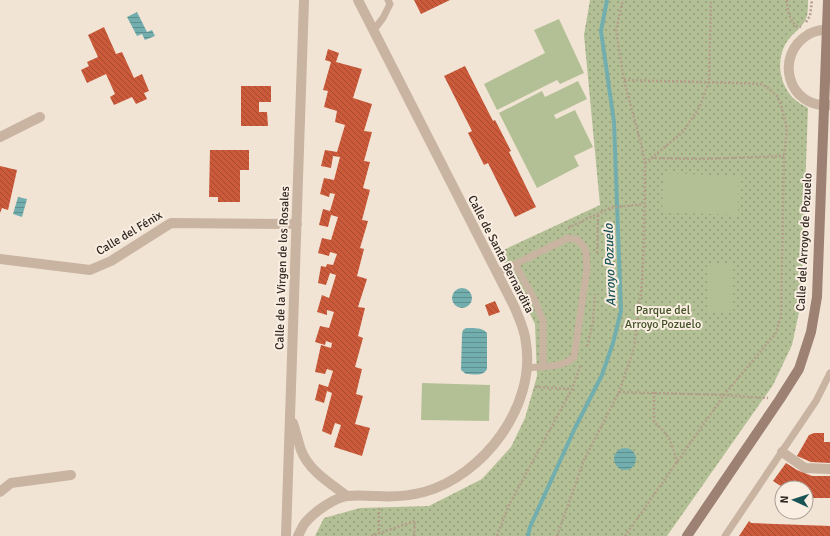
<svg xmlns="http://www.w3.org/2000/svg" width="830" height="536" viewBox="0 0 830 536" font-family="Signika,sans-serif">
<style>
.park{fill:url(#park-dots)}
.garden{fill:#b3c095}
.water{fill:url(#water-rules)}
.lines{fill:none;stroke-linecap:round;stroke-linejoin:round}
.stream{stroke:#73aeaf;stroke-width:4}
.building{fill:url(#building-back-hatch)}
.path{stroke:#b59d8c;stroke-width:2.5;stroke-dasharray:2 2;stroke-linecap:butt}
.service{stroke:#c9b3a1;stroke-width:7}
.pedestrian{stroke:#c9b3a1;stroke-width:10}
.minor{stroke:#c9b3a1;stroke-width:10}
.secondary{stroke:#9d8173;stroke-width:10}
.labels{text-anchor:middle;stroke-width:4;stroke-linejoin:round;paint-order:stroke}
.street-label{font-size:12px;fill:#332924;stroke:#f9eee1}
.park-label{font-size:12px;fill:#435227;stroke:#f9eee1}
.water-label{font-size:13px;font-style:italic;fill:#195356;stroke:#f9eee1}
</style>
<defs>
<pattern id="park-dots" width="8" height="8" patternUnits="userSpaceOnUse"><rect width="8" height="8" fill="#b3c095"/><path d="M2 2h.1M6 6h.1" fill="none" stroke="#929c79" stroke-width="1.8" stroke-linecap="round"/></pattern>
<pattern id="water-rules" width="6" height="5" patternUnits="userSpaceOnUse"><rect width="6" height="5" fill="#73aeaf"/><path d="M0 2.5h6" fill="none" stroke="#5f8e8e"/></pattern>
<pattern id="building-back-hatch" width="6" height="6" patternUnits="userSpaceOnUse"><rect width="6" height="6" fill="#cb5a3a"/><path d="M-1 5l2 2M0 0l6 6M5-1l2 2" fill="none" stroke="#a54a31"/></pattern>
</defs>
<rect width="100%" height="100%" fill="#f1e4d5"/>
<!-- park -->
<path class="park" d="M590 0H808C808 5 808 11 807 16 804 27 792 33 786 43 776 60 779 83 793 98 797 102 803 105 808 108L801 303 792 345 773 385 667 536H315L324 518 360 508 429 506 482 479 511 447 525 418 537 376 535 324 499 252 600 205 584 35Z"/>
<!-- garden -->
<path class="garden" d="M559 19 584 73 560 84 557 80 497 110 484 84 545 53 534 30Z
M578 81 587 99 554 115 556 119 575 110 593 147 574 156 579 166 537 188 499 113 542 91 545 97Z
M663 173 739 176 738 215 662 212Z
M708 263 733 264 732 311H707Z
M422 383 490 385 489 421 421 420Z"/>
<!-- water -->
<path class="water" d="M137 12 147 32 152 30 155 36 145 40 142 34 137 36 127 17Z
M18 197 27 199 22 217 13 214Z
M452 298a10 10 0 1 1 20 0a10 10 0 1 1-20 0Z
M466 328C473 328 482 327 487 333V369C483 377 473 374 466 374L461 370 462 334 463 330Z
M614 459a11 11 0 1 1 22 0a11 11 0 1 1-22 0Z"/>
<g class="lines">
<!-- stream -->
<path class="stream" d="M528 536 530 527 575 428 602 375 613 343 621 311 614 122 601 31 607 0"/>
</g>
<!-- building -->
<path class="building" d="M414 0H450L421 14Z
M104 27 116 54 122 52 134 78 142 74 149 91 144 93 147 99 136 104 132 97 114 105 110 97 115 94 106 74 87 83 81 70 89 66 87 62 98 57 88 35Z
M328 49 339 53 336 62 362 69 353 98 372 104 364 131 372 132 364 161 370 162 363 188 370 190 362 220 368 221 360 248 364 249 357 276 367 279 358 307 365 308 358 336 363 338 355 367 362 369 356 394 363 396 355 424 370 428 362 456 334 447 341 425 335 423 331 435 322 431 332 393 327 391 324 403 315 400 319 384 328 387 333 371 327 369 325 374 315 372 321 345 331 348 332 343 326 341 325 345 315 342 320 326 329 328 334 312 327 310V315L317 312 322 295 329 298 336 275 330 273 326 285 318 283 321 266 326 267 327 264 333 265 337 254 330 252 329 256 318 253 322 238 331 240 338 217 331 215 328 227 319 225 323 209 330 211 335 194 330 193 329 197 320 194 324 178 334 180 340 157 333 156 331 168 321 166 325 150 337 152 345 125 335 122 337 111 324 107 328 91 323 90 331 62 325 60Z
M465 66 493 121 495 120 511 151 509 152 536 207 515 217 488 163 484 165 468 133 472 131 444 76Z
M241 86H271V102H259V112H267L268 126H241Z
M210 150H249V170H240V202H218V197H209Z
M0 166 17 170 8 210 2 208 0 213Z
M495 301 500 312 489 316 485 305Z
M814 433H824V442H830V463L811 462 797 456 809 435Z
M786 463 797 470 812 476H830V498H809L806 497V488H784L773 481Z
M749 521 751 523 830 526V536H739Z"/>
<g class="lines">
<!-- path -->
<path class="path" d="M787 0C787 10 789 18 796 26L801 27
M806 22 810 16 812 0
M624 80 738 83 760 84 767 87 777 96 781 105 787 129 784 156 781 316 776 333 724 395 625 536
M651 158 700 159 784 156
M645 163 683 132 699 108 709 82 711 0
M568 228 610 208 643 204
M597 253 598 214
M587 346 593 323 595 294
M535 387 572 389
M619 392 724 395 768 398
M654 392V422C670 436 671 441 677 462
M379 534V506
M371 536 415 521 414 536
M497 536 509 505 572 389 581 364
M557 536 584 460 619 392 634 348 642 283 644 242 645 163 641 144 624 80 616 30 623 0"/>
<!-- service -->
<path class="service" d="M373 31 383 18 390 4 388 0
M515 264 535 301 543 321V366
M497 273 568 238 578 240 584 247 586 253 587 269 574 357C563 368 542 366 527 368
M725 536 816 401 830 373"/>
<!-- pedestrian -->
<path class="pedestrian" d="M782 452 805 468 830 469"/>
<!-- minor -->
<path class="minor" d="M830 30C823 29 815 31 809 34 773 55 788 109 830 105
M0 137 40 117
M0 259 90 270 111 261 171 223 297 224
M293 423C296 432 298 441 301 450 309 471 330 483 347 496
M0 492 11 483 71 475
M286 536 304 0
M298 536C300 532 302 527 305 523 314 512 335 497 348 496 357 495 367 496 376 496 391 497 409 496 424 492 484 475 536 406 526 343 525 330 519 318 514 306L358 0"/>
<!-- secondary -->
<path class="secondary" d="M687 536 780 399 799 369 811 332 817 297 828 0"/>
</g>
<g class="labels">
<!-- street labels -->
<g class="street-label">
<text transform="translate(129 233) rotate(-31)" y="4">Calle del Fénix</text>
<text transform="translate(804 242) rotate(-87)" y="4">Calle del Arroyo de Pozuelo</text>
<text transform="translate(501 254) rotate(63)" y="4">Calle de Santa Bernardita</text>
<text transform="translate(282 268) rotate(-88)" y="4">Calle de la Virgen de los Rosales</text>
</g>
<!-- park labels -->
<g class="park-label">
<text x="663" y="314">Parque del<tspan x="663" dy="14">Arroyo Pozuelo</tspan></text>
</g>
<!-- water labels -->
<g class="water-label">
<text transform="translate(609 265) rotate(-92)" y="5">Arroyo Pozuelo</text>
</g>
</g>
<!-- north arrow -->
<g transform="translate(794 500) rotate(273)"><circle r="19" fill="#f9eee1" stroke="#aa9f95"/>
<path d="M0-3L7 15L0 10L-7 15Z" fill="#195356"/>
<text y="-6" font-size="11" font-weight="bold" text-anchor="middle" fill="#332924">N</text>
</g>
</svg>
